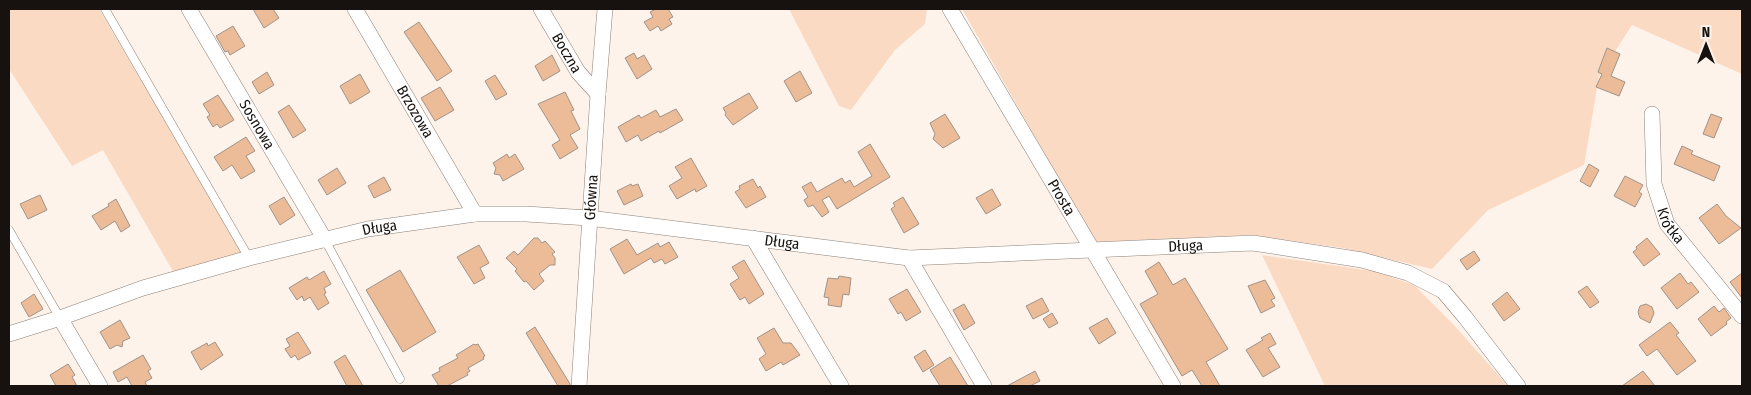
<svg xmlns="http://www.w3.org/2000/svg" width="1751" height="395" viewBox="0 0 1751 395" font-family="'Fira Sans Condensed',sans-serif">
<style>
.green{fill:#fadac3}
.building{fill:#ecbc99;stroke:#a09389}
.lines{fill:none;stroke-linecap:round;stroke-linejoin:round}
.lane-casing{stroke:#8d8077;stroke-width:9}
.street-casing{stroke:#8d8077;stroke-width:16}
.lane{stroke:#fff;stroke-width:8}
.street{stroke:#fff;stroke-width:15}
.labels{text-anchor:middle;stroke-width:4;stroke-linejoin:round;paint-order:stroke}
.street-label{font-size:15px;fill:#17120f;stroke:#fef3eb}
</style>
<rect width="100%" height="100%" fill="#fef3eb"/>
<!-- green -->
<path class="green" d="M9 9H99L243 253 174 273 103 150 72 166 9 69Z
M789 9H927L925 24 895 50 851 110 839 106Z
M962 9H1742V74L1632 25 1599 76 1584 165 1488 210 1432 269 1343 248 1250 235 1095 242Z
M1262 255 1373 271 1414 285 1453 324 1508 386H1325Z"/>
<!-- building -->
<path class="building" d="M253 9H273L279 18 264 28Z
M656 9H668L673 17 669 19 672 24 661 31 658 26 650 31 644 22 653 17 650 12Z
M419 22 452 71 437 81 404 32Z
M233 26 245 46 230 55 228 51 225 52 216 36Z
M1607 48 1620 54 1611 76 1625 82 1619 96 1596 87 1602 74 1598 72Z
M634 53 637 59 644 55 652 69 637 79 625 58Z
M552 55 560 71 543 81 535 66Z
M800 71 812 93 796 102 784 81Z
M267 72 274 85 259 94 252 82Z
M360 74 370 92 350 104 340 86Z
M495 75 507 94 496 100 485 81Z
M440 87 454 110 435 121 421 98Z
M565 92 574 110 571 111 580 129 570 135 578 148 560 159 552 145 560 140 538 104Z
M749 93 758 108 733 125 725 115 726 113 723 108Z
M218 95 234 120 220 128 217 124 213 127 207 117 210 115 203 104Z
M289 105 306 130 293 138 278 112Z
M676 109 683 120 660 133 659 131 641 141 638 135 626 142 618 127 639 115 641 118 656 110 660 117Z
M945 114 960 138 943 148 933 139 935 134 930 123Z
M1711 114 1722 118 1714 138 1703 134Z
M246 137 255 151 246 156 255 171 241 179 232 165 223 171 214 157Z
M870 144 890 177 837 209 829 196 822 200 829 212 822 217 813 205 808 207 804 200 808 197 802 187 811 182 817 192 842 178 845 183 850 180 854 187 872 176 858 152Z
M1682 146 1693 151 1691 154 1720 166 1714 181 1674 164Z
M507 154 509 158 515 154 524 169 503 181 500 175 494 174 496 168 493 163Z
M691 158 707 186 696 192 695 189 677 199 669 186 682 178 675 167Z
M1589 164 1599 170 1590 187 1580 181Z
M337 168 346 183 327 195 318 180Z
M1625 176 1643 185 1639 192 1642 194 1635 207 1614 196Z
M384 177 391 190 374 198 368 186Z
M753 179 758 188 760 186 766 197 746 208 735 192 740 189 739 186Z
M631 184 632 186 638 184 643 196 624 205 617 191Z
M992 189 1001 205 986 214 976 198Z
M40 195 47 210 28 219 20 204Z
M284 197 295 215 280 225 269 206Z
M903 197 919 224 904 233 891 209 895 206 893 203Z
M116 199 130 226 121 232 115 221 101 230 92 216 109 206 108 204Z
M1717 204 1726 216 1741 228 1719 244 1699 218Z
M534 238H538L542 243 545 241 555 252 552 254 555 258V265H550L539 274 544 281 534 290 526 281 524 282 515 271 517 269 506 258 514 251 518 255Z
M1647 238 1660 254 1644 266 1633 252 1637 249 1636 247Z
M627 239 637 255 658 243 660 247 669 242 678 257 665 264 662 259 654 263 651 258 624 274 610 249Z
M479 245 489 263 480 268 485 278 474 284 457 257Z
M1474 251 1480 260 1467 270 1460 260Z
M744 260 764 294 749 304 745 297 740 300 730 284 739 278 732 267Z
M1159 262 1173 285 1185 278 1228 349 1206 362 1220 386H1202L1192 370 1182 376 1140 304 1158 294 1145 271Z
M400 270 436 332 403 352 366 290Z
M324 271 331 284 324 288 326 293 324 294 329 303 318 310 310 297 304 301 302 296 297 300 289 288 307 277 309 280Z
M1680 273 1688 284 1691 282 1699 292 1677 309 1661 288Z
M1742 273V298L1730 282Z
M839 276 851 278 849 295 843 294 841 307 828 305 829 298 824 297 828 278 838 279Z
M1265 280 1275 298 1271 300 1275 306 1261 313 1248 286Z
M1587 286 1599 302 1590 308 1578 292Z
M907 289 921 312 906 321 901 312 898 314 889 299Z
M1507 292 1520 309 1504 321 1492 304Z
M34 294 43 309 29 317 21 303Z
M1042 298 1049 311 1033 319 1026 306Z
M964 304 975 323 964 330 953 310Z
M1646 304 1652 307 1654 313 1650 323 1640 318 1638 312 1640 306Z
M1714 306 1719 312 1724 308 1731 318 1726 322 1727 324 1711 336 1698 319Z
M1052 313 1058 323 1049 328 1043 319Z
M1107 318 1116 333 1099 344 1089 328Z
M120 320 130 338 123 341 122 347 117 345 110 349 100 332Z
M1670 322 1679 333 1676 335 1696 361 1677 375 1657 349 1647 356 1639 345Z
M535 327 570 384V386H558L526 333Z
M774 328 783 343H791L800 355 783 365 781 362 766 371 759 359 766 354 757 338Z
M298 332 311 353 298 360 295 355 291 358 285 349 290 346 286 339Z
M1270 333 1276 344 1268 348 1280 367 1263 377 1246 350 1263 340 1261 338Z
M215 342 223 355 201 370 191 352 207 343 208 346Z
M474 344 475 345 478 344 485 356 483 357 484 359 468 368 470 371 467 373 468 375 447 386H439L432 375 440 371 439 368 458 358 456 355Z
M925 350 934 365 923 372 914 357Z
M143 355 151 369 148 371 152 378 145 382 147 386H132L127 377 118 382 113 372Z
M345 355 363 386H347L334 362Z
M950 357 957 368 968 386H940L930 370Z
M68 364 75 375 72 377 77 386H56L50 375Z
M1035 371 1040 381 1030 386H1007Z
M1643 371 1655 386H1622Z"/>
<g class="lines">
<!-- lane casing -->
<g class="lane-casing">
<path id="lane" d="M105 9 249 258
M9 230 60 318
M325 240 400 379"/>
</g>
<!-- street casing -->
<g class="street-casing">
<g id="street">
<path id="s1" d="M189 9 325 240"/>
<path id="s2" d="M355 9 475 214"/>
<path id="s3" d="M541 9 578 72 598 94"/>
<path id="s4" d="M950 9 1173 386"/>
<path id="s5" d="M1652 114 1654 184 1667 224 1742 316"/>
<path d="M753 238 841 386"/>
<path d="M909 258 984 386"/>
<path d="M60 318 100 386"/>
<path id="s6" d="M9 334 60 318 143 288 249 258 368 229 475 214H526L589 218 909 258 1253 243 1362 260 1408 273 1443 291 1465 317 1518 386"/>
<path id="s7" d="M579 386 598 94 605 9"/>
</g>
</g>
<!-- lane -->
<use href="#lane" class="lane"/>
<!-- street -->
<use href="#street" class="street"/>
</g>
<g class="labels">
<!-- street labels -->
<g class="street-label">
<text dy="5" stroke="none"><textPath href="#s3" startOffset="51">Boczna</textPath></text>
<text dy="5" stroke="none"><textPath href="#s2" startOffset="119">Brzozowa</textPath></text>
<text dy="5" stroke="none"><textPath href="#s1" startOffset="134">Sosnowa</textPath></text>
<text dy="5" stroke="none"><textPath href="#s7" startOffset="189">Główna</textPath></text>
<text dy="5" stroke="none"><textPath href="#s4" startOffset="219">Prosta</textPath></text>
<text dy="5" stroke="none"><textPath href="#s5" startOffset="115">Krótka</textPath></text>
<text dy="5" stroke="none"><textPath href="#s6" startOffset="386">Długa</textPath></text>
<text dy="5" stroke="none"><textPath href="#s6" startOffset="791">Długa</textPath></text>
<text dy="5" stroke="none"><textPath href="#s6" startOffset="1196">Długa</textPath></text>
</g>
</g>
<!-- border -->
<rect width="1751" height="395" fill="none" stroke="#17120f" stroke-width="20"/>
<!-- north arrow -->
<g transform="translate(1706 45)" stroke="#fef3eb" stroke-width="4" paint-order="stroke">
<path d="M0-4L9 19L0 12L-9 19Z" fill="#17120f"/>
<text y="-8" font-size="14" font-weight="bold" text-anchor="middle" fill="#17120f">N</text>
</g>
</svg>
